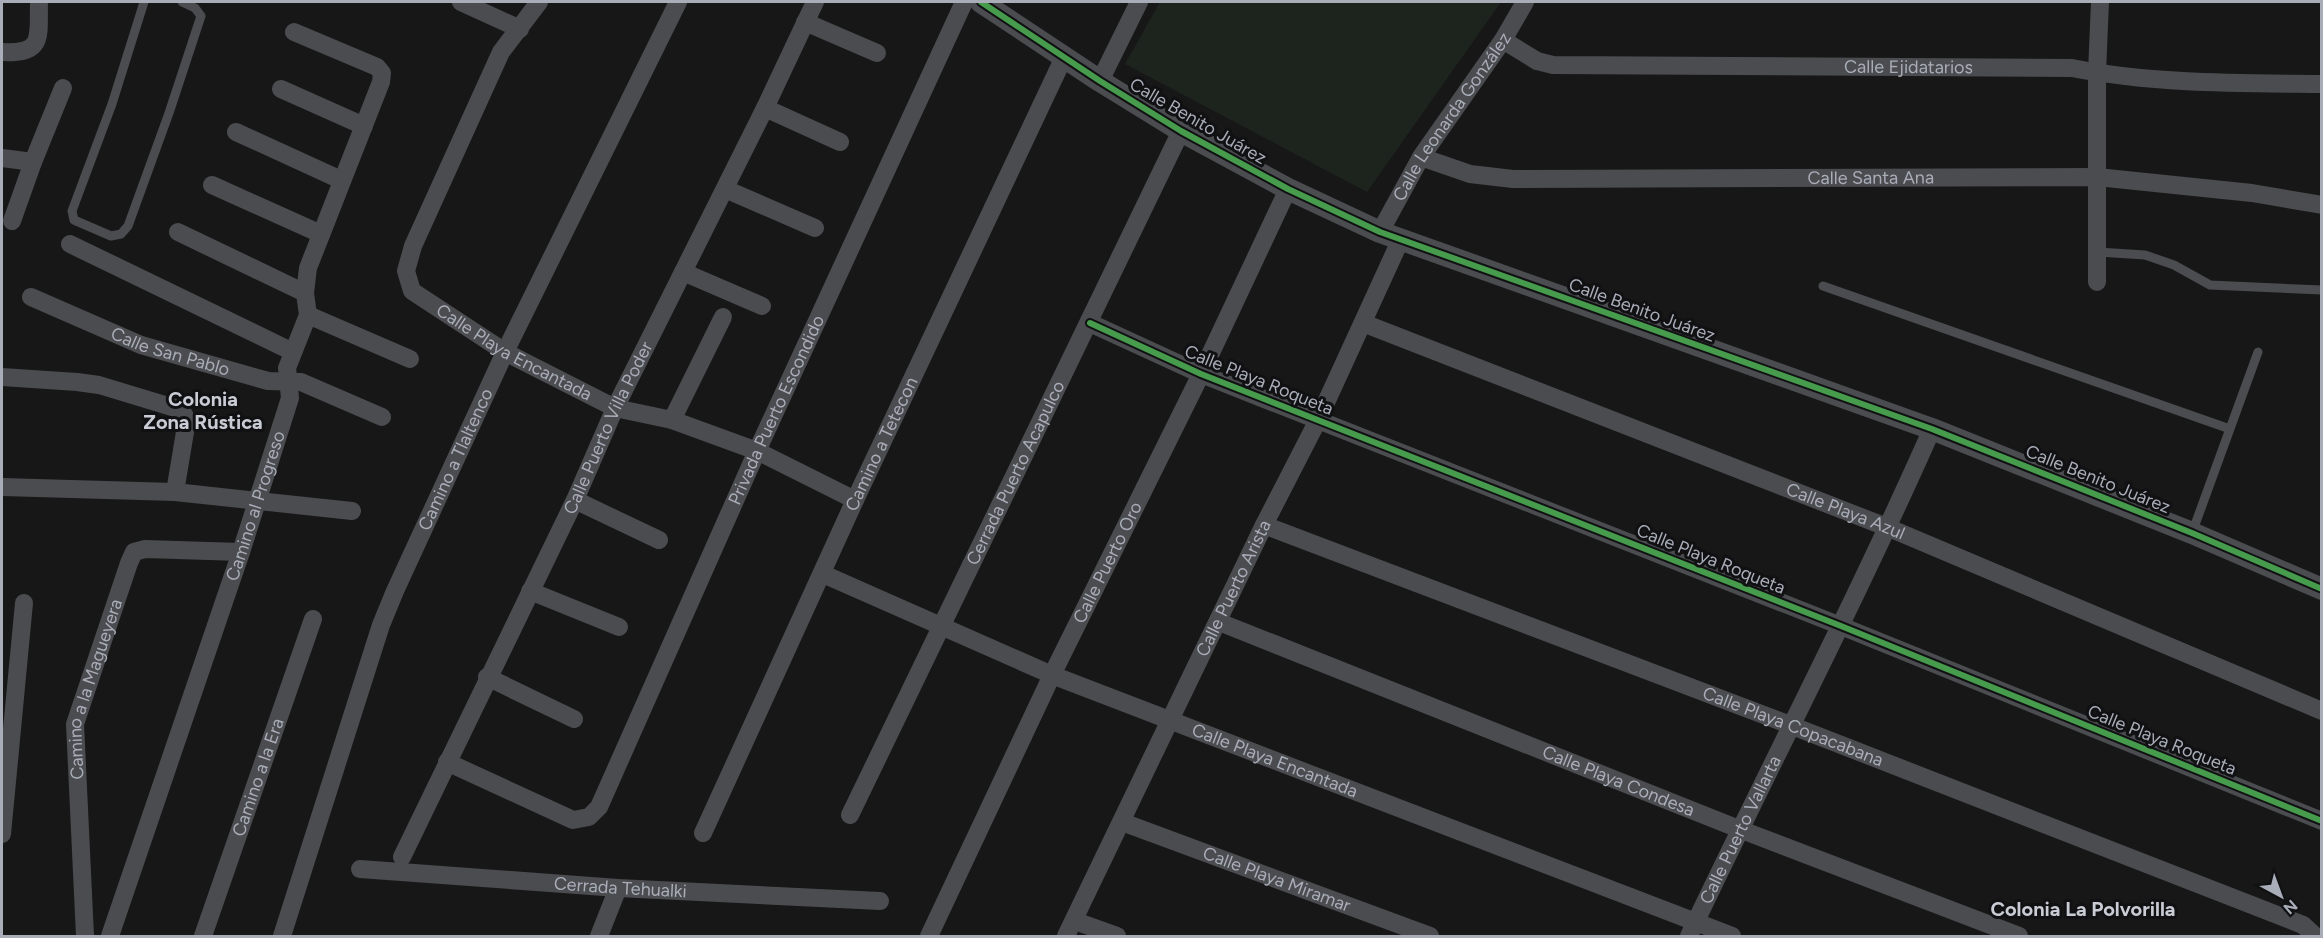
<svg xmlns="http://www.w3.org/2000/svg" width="2323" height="938" viewBox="0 0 2323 938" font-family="Figtree,sans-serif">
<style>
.green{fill:#1d241e}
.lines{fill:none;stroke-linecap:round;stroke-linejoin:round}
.service{stroke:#4b4c50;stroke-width:9}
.minor{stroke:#4b4c50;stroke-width:18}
.tertiary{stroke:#4b4c50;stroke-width:22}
.cycleway-casing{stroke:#111113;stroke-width:10}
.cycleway{stroke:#469c4c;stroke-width:6}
.labels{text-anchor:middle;stroke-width:6;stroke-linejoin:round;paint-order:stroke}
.street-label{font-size:18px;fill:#a8adb8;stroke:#111113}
.neighbourhood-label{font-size:20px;font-weight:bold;fill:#c9ccd4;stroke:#111113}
</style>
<rect width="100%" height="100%" fill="#171717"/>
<!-- green -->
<path class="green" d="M1160 2H1501L1367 192 1125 64Z"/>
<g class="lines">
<!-- service -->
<path class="service" d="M144 2 112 104 72 211 74 220 111 236 121 234 128 226 169 113 201 16 195 8 182 2
M2098 252 2145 255 2174 265 2210 285 2322 290
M1823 286 2230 429
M2192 533 2258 352"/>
<!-- minor -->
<g class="minor">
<path d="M461 2 520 29"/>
<path id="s1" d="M539 2 501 52 413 246 406 271 412 291 505 352 615 408 672 420 757 451 855 500"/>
<path d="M805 22 877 53"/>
<path id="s2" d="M1503 40 1537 61 1553 65 2072 68C2153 84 2239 83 2322 84"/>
<path d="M2 52C45 54 38 37 39 2"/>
<path d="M1100 81 1139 2"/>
<path d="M281 89 364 126"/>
<path d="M765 108 840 142"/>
<path d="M236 132 341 180"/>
<path id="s3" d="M1421 157 1470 174 1513 179 2097 177 2252 193 2322 205"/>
<path d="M2 158 33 162"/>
<path d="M212 185 321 234"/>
<path d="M725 189 815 228"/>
<path d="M12 221 33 162 63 88"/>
<path d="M178 232 305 293"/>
<path id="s4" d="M1380 232 1421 157 1503 40 1525 2"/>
<path d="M70 244 293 352"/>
<path d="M683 272 762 306"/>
<path d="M2097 282V73L2100 2"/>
<path id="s5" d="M31 297 141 345 268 381 301 382 382 417"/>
<path d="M308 315 410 359"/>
<path d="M1090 323 1201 374 1841 626 2322 821"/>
<path id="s6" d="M1363 323 1889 528 2322 711"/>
<path d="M2 377 77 382 99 385 175 408 183 413 187 420 175 492"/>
<path d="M672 420 723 317"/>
<path d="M2 487 175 492 352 511"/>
<path d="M575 500 659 540"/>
<path id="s7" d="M1264 525 1790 725 2303 925 2315 936"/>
<path id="s8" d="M823 574 1052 675 1732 936"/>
<path d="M530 591 619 627"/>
<path id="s9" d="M1219 622 1739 829 2019 936"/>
<path d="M487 677 574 719"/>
<path id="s10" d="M447 762 573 820 589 817 599 807 757 451 964 2"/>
<path id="s11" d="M850 815 1181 131"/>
<path id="s12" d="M1122 822 1430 936"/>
<path id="s13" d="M703 833 855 500 1064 57"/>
<path d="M2 834 24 603"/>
<path id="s14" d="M402 857 575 500 615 408 765 108 815 2"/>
<path id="s15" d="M360 869 618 888 880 901"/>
<path d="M1075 921 1117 936"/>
<path id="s16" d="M85 936 75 724 129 563 134 552 145 549 241 552"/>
<path id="s17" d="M110 936 241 552 290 398 287 368 308 315 305 293 308 268 381 82 382 73 377 67 294 32"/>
<path id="s18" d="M203 936 313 619"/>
<path id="s19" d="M282 936 381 625 395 591 505 352 678 2"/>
<path d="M599 936 618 888"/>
<path id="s20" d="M929 936 1052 675 1201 374 1288 189"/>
<path id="s21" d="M1066 936 1264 525 1318 420 1400 241"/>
<path id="s22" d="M1689 936C1769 767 1856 601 1932 429"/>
</g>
<!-- tertiary -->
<path class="tertiary" d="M981 2 1100 81 1181 131 1288 189 1380 232 1932 429 2192 533 2322 589"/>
<!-- cycleway casing -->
<g class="cycleway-casing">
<path id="cycleway" d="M981 2 1100 81 1181 131 1288 189 1380 232 1932 429 2192 533 2322 589
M1090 323 1201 374 1841 626 2322 821"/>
</g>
<!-- cycleway -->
<use href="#cycleway" class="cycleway"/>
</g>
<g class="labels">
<!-- street labels -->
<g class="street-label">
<text dy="6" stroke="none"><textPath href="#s2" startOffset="412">Calle Ejidatarios</textPath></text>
<text dy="6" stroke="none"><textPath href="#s4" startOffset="136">Calle Leonarda González</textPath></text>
<text transform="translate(1198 121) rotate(30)" y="6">Calle Benito Juárez</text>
<text dy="6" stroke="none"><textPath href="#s3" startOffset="453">Calle Santa Ana</textPath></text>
<text transform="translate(1642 310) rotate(20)" y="6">Calle Benito Juárez</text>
<text dy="6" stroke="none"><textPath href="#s5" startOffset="150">Calle San Pablo</textPath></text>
<text dy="6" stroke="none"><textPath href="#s1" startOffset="442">Calle Playa Encantada</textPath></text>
<text transform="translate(1259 380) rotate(22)" y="6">Calle Playa Roqueta</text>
<text dy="6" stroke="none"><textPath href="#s10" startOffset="604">Privada Puerto Escondido</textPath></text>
<text dy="6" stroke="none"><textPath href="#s14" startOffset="476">Calle Puerto Villa Poder</textPath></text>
<text dy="6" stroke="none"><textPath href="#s13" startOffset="428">Camino a Tetecon</textPath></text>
<text dy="6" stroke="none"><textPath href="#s19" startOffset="508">Camino a Tlaltenco</textPath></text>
<text dy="6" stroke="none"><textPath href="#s11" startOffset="380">Cerrada Puerto Acapulco</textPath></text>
<text transform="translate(2098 479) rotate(22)" y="6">Calle Benito Juárez</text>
<text dy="6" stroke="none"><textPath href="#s17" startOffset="454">Camino al Progreso</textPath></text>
<text dy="6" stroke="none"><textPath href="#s6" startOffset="518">Calle Playa Azul</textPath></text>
<text transform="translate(1711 559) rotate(22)" y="6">Calle Playa Roqueta</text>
<text dy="6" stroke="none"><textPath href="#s20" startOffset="414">Calle Puerto Oro</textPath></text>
<text dy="6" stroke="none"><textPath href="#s21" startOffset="386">Calle Puerto Arista</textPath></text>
<text dy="6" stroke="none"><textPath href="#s16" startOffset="250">Camino a la Magueyera</textPath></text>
<text dy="6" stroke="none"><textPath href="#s7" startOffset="566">Calle Playa Copacabana</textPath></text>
<text transform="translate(2162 740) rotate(22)" y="6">Calle Playa Roqueta</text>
<text dy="6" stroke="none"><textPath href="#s8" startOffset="489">Calle Playa Encantada</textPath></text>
<text dy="6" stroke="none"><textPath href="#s18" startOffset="168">Camino a la Era</textPath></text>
<text dy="6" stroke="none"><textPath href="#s9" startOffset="430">Calle Playa Condesa</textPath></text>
<text dy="6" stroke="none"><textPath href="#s22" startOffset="118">Calle Puerto Vallarta</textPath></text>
<text dy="6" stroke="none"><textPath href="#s12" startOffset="165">Calle Playa Miramar</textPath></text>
<text dy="6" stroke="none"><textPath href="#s15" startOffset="261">Cerrada Tehualki</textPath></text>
</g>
<!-- neighbourhood labels -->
<g class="neighbourhood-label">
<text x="203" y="406">Colonia<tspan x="203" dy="23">Zona Rústica</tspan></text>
<text x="2083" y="916">Colonia La Polvorilla</text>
</g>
</g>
<!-- border -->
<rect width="2323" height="938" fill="none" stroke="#a8adb8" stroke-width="6"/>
<!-- north arrow -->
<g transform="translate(2281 896) rotate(139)" stroke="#111113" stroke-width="4.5" paint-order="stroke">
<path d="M0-4.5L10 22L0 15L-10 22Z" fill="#a8adb8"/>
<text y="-9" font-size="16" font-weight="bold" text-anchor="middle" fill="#a8adb8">N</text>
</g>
</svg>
